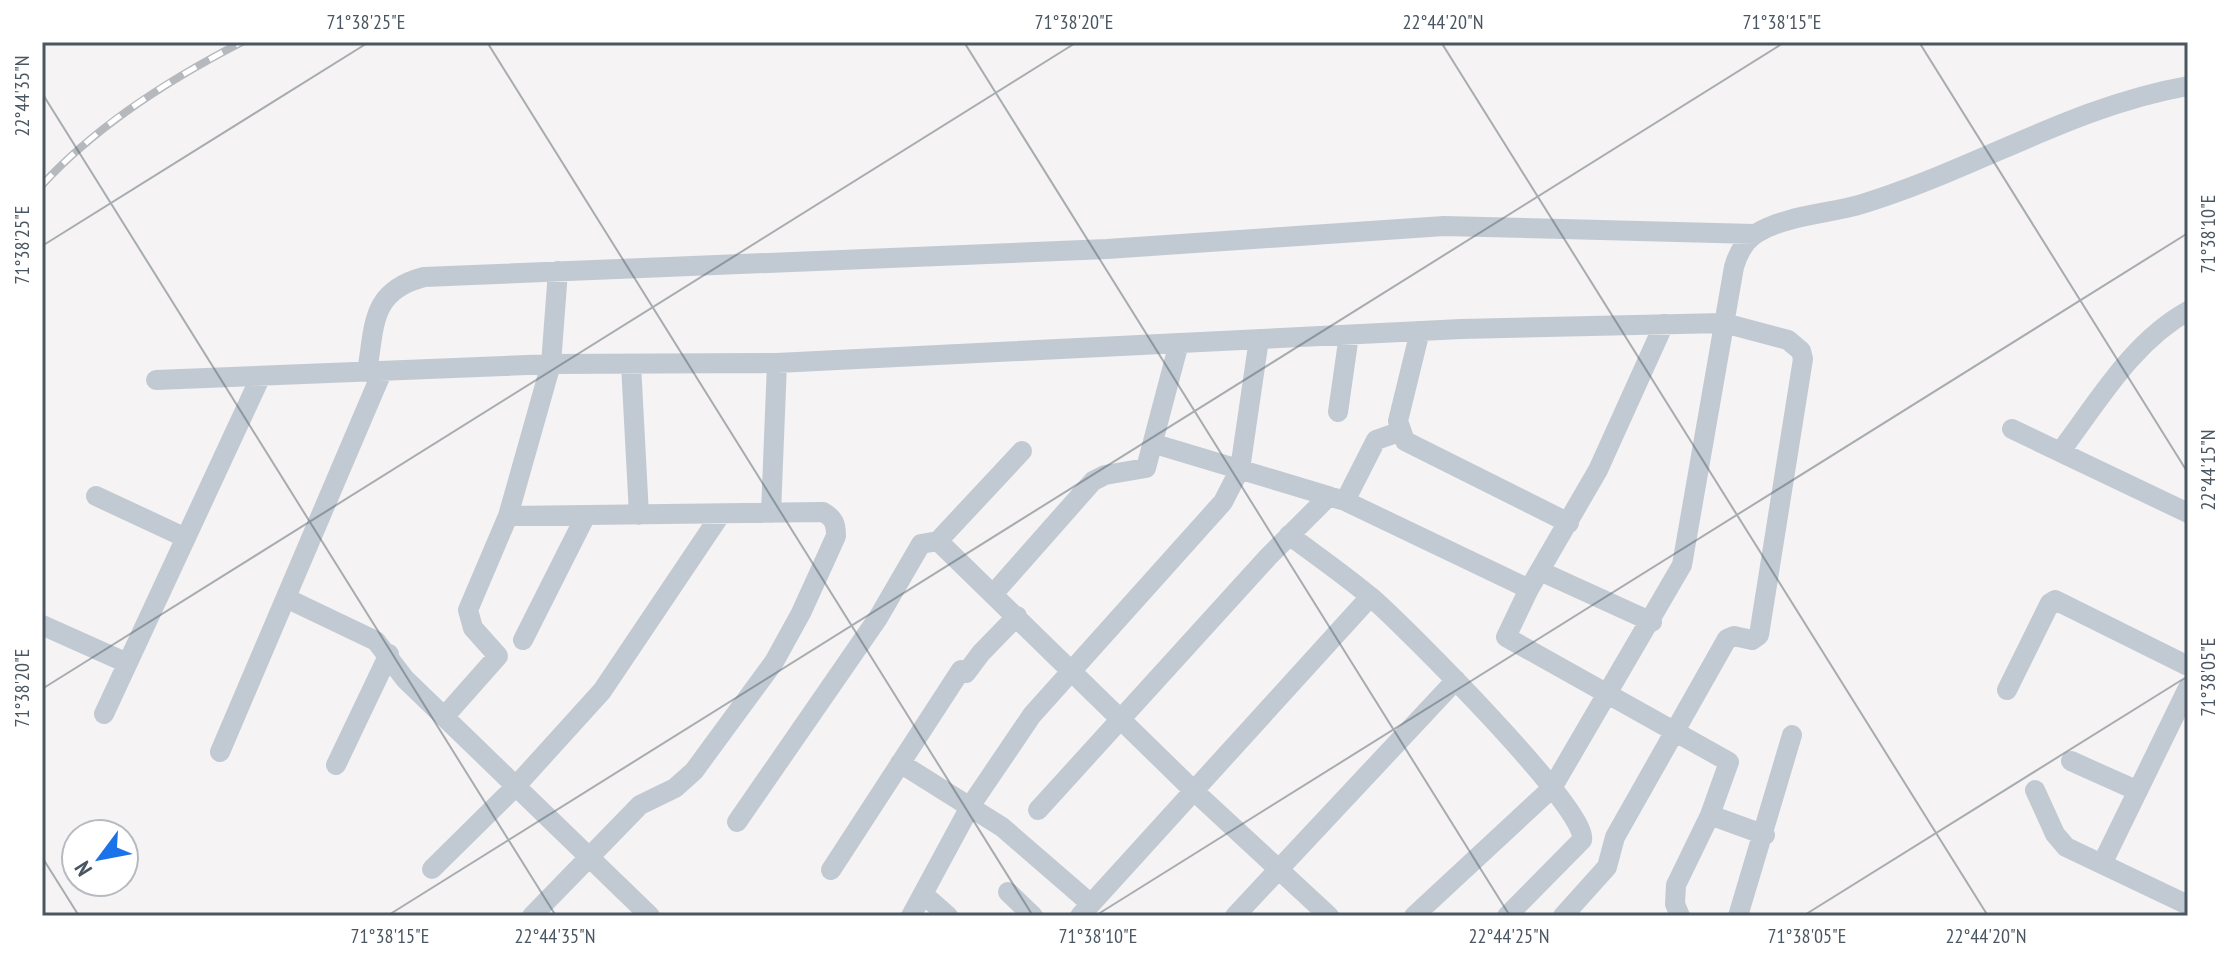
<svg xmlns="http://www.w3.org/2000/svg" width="2230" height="958" viewBox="0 0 2230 958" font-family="'PT Sans Narrow',sans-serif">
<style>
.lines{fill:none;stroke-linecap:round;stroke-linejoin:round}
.minor{stroke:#c1cad2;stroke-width:20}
.rail-casing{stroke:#b5b8bd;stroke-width:8}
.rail{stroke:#fff;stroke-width:5;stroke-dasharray:15;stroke-linecap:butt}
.ticks{fill:none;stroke:#4a5661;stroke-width:2;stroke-opacity:0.45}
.neatline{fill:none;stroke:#4a5661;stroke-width:3}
.ticks-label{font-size:20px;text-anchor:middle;fill:#4a5661}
</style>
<rect width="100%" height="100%" fill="#f5f3f3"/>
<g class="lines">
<!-- minor -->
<path class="minor" d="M1664 324 1598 470 1529 589 1506 637 1729 762 1710 815 1676 885 1675 904 1680 916
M1420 331 1398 421 1405 441 1569 523
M631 364 639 515
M367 372C375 325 370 291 424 277L1107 249 1444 226 1754 234
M156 380 551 364 777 363 1461 329 1724 323 1788 340 1801 351 1803 359 1759 635 1752 640 1734 636 1727 639 1615 837 1607 867 1563 916
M1338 412 1349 335
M2012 429 2188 513
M1155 444 1345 501 1529 589
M2060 452C2098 402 2132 342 2188 311
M96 496 186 538
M1345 501 1376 440 1399 432
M771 513 777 363
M508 516 823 512C834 518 836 524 836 536L801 613 774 662 694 771 675 788 640 805 532 916
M1289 535C1317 556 1346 576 1372 598 1403 625 1590 811 1582 840L1507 916
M938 541 1022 451
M1540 571 1652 622
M994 593 1093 481 1105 475 1146 468 1179 343
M286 598 376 641 405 679 650 916
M42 625 127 663
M523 640 586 515
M966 673 981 653 1017 616
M2007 690 2050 603 2055 600 2188 666
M104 714 261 376
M444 717 498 656 473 628 468 610 508 516 551 364 558 271
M220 752 382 372
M2071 761 2138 791
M900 763 1002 827 1091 904
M336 765 389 654
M2035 790 2055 834 2066 847 2188 905
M1038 810 1268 557 1329 496
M1710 815 1765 835
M737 822 878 618 921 544 938 541 1194 791 1329 916
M2102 864 2188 688
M432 869 515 787 602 691 721 514
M831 870 961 670
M1008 892 1033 916
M923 894 948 916
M911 916 971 805 1032 715 1223 502 1240 469 1259 339
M1080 916 1370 597
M1235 916 1456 680
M1414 916 1552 788 1682 565 1734 267C1738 253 1744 241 1757 233 1787 215 1829 214 1862 204 1974 170 2073 106 2188 86
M1738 916 1792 735"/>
<!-- rail casing -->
<g class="rail-casing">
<path id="rail" d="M42 185C97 125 170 79 242 42"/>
</g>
<!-- rail -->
<use href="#rail" class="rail"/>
</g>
<!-- ticks -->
<path class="ticks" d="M487 42 1033 916M964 42 1510 916M1441 42 1988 916M1919 42 2188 473M42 93 556 916M42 246 369 42M42 689 1077 42M42 857 79 916M387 916 1785 42M1095 916 2188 233M1803 916 2188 676"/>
<!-- border -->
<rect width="2230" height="958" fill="none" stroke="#ffffff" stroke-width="88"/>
<!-- north arrow -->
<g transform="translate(100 858) rotate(238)"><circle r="38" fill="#ffffff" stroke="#b7bbc0" stroke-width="2"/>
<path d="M0-6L14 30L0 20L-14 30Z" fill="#1a73e8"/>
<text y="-12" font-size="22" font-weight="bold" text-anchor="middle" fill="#4a5661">N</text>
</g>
<rect x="44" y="44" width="2142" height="870" class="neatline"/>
<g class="ticks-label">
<text x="366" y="29">71°38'25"E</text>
<text x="1074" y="29">71°38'20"E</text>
<text x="1443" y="29">22°44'20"N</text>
<text x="1782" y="29">71°38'15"E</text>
<text transform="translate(22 96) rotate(-90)" y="7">22°44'35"N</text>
<text transform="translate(2208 234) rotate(-90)" y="7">71°38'10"E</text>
<text transform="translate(22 245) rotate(-90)" y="7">71°38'25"E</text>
<text transform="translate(2208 470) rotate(-90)" y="7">22°44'15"N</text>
<text transform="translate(2208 677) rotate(-90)" y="7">71°38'05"E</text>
<text transform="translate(22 688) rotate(-90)" y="7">71°38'20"E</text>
<text x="390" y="943">71°38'15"E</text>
<text x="555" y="943">22°44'35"N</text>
<text x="1098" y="943">71°38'10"E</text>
<text x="1509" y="943">22°44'25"N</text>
<text x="1807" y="943">71°38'05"E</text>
<text x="1986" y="943">22°44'20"N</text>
</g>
</svg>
